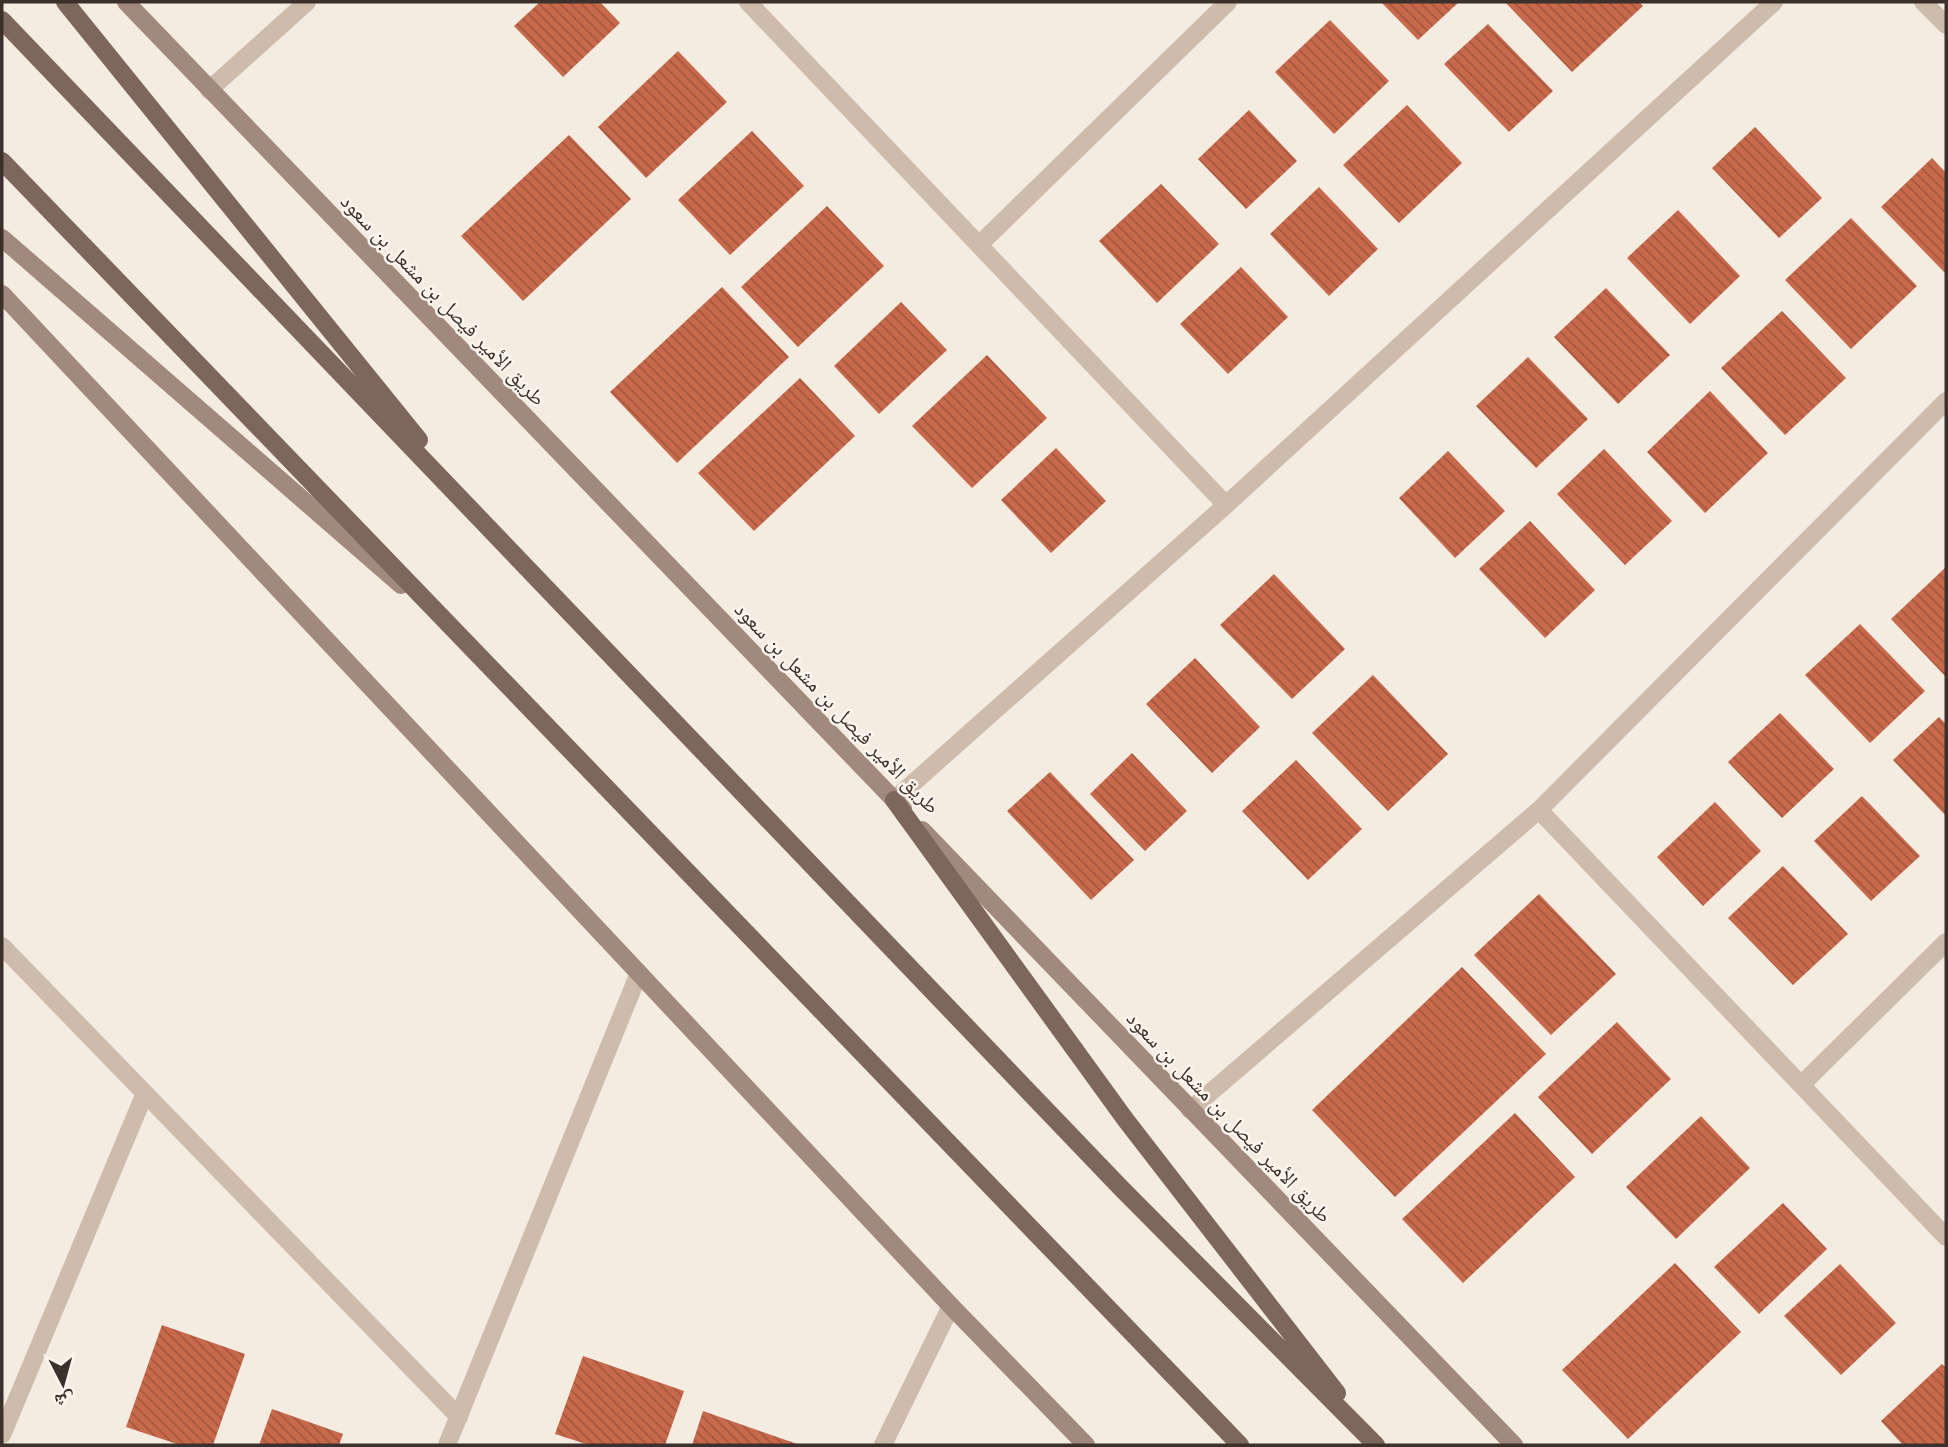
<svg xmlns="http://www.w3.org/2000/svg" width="1948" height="1447" viewBox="0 0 1948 1447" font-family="Montserrat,'Noto Naskh Arabic',sans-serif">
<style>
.building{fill:url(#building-back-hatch)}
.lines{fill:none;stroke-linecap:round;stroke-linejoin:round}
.street{stroke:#cdbbac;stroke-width:18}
.secondary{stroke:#a18a7d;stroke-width:18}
.primary{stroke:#7d675c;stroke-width:18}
.labels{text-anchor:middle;stroke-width:5;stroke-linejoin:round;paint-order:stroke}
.street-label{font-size:21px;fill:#3b302b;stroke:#fbf5ee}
</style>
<defs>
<pattern id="building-back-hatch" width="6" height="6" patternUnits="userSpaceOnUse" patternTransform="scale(1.75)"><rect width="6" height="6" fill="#c8694b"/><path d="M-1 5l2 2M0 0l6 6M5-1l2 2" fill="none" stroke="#a4573f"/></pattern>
</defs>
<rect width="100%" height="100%" fill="#f4ebe1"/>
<!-- building -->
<path class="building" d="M540 2H600L620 23 563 77 514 26Z
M1381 2H1459L1418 40Z
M1505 2H1639L1643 6 1572 72Z
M1330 20 1389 81 1334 134 1275 72Z
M1488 24 1553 91 1509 132 1444 64Z
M678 51 727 102 646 178 598 127Z
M1407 105 1462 163 1399 223 1343 165Z
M1249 110 1297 161 1246 209 1198 159Z
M1755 127 1822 198 1779 238 1712 168Z
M752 131 804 186 730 255 678 200Z
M569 135 631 199 523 301 461 236Z
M1932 158 1946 173V274L1881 207Z
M1161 184 1219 244 1157 303 1099 241Z
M1319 187 1378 249 1329 296 1270 234Z
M827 206 884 266 798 347 741 287Z
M1678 210 1740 276 1690 324 1627 258Z
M1851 218 1917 286 1851 349 1785 280Z
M1241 267 1288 317 1228 374 1180 324Z
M722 287 789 357 677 463 610 392Z
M1606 288 1670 355 1618 404 1554 337Z
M901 302 947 350 879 414 834 366Z
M1782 311 1846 378 1785 435 1721 368Z
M987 355 1047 418 972 488 912 426Z
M1528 357 1588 419 1536 468 1476 406Z
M800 378 855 436 754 531 698 473Z
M1710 391 1768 453 1705 513 1647 452Z
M1056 448 1106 501 1051 553 1001 500Z
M1604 449 1672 521 1625 565 1557 494Z
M1448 451 1505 511 1455 558 1399 498Z
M1530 521 1595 590 1545 638 1479 569Z
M1946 567V677L1891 619Z
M1274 574 1345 649 1292 699 1220 625Z
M1860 624 1925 691 1870 743 1805 675Z
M1195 658 1260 727 1212 773 1146 704Z
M1373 675 1448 754 1388 811 1312 733Z
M1780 713 1834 769 1782 818 1728 762Z
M1939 717 1946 724V816L1893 760Z
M1132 753 1187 811 1145 851 1090 794Z
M1296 760 1362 829 1308 880 1242 811Z
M1050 772 1134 860 1091 900 1007 811Z
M1862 796 1920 856 1871 901 1814 841Z
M1715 802 1761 851 1703 906 1657 857Z
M1783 866 1848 934 1793 985 1728 918Z
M1539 894 1616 974 1551 1035 1474 955Z
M1462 967 1546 1054 1395 1197 1312 1110Z
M1617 1022 1671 1079 1592 1154 1538 1097Z
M1515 1113 1575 1177 1463 1283 1402 1219Z
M1701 1116 1750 1168 1676 1239 1626 1187Z
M1783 1203 1827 1249 1759 1314 1714 1267Z
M1675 1263 1741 1332 1628 1439 1562 1370Z
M1840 1264 1896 1323 1841 1375 1784 1316Z
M162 1325 245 1354 213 1445H180L126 1427Z
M583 1356 684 1391 665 1445H589L555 1434Z
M1942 1364 1946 1368V1445H1903L1881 1421Z
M272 1409 343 1434 339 1445H259Z
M703 1411 800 1445H692Z"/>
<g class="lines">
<!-- street -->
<path class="street" d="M748 2 1226 505 894 800
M1923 2 1946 25
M209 90 307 2
M979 245 1228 2
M1226 505 1774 2
M1539 810 1946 1237
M2 946 459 1417
M1801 1085 1946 942
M1190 1110 1539 810 1946 401
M2 1435 145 1093
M447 1445 639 973
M883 1445 951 1306"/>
<!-- secondary -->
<path class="secondary" d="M126 2 903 809
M2 238 401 585
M2 294 951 1306 1086 1445
M922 830 1514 1445"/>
<!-- primary -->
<path class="primary" d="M65 2 419 440
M2 20 1121 1188 1376 1445
M2 161 1240 1445
M894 800 1125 1119 1337 1393"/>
</g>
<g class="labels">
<!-- street labels -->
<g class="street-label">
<text transform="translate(443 300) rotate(46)" y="7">طريق الأمير فيصل بن مشعل بن سعود</text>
<text transform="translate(837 708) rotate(46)" y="7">طريق الأمير فيصل بن مشعل بن سعود</text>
<text transform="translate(1229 1117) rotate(46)" y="7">طريق الأمير فيصل بن مشعل بن سعود</text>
</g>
</g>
<!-- border -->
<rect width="1948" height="1447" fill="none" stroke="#3b302b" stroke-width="7"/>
<!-- north arrow -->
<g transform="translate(63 1384) rotate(174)" stroke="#fbf5ee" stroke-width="5" paint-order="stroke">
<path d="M0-5L12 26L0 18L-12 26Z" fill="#3b302b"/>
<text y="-10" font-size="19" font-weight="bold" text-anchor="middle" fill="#3b302b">ش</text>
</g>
</svg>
